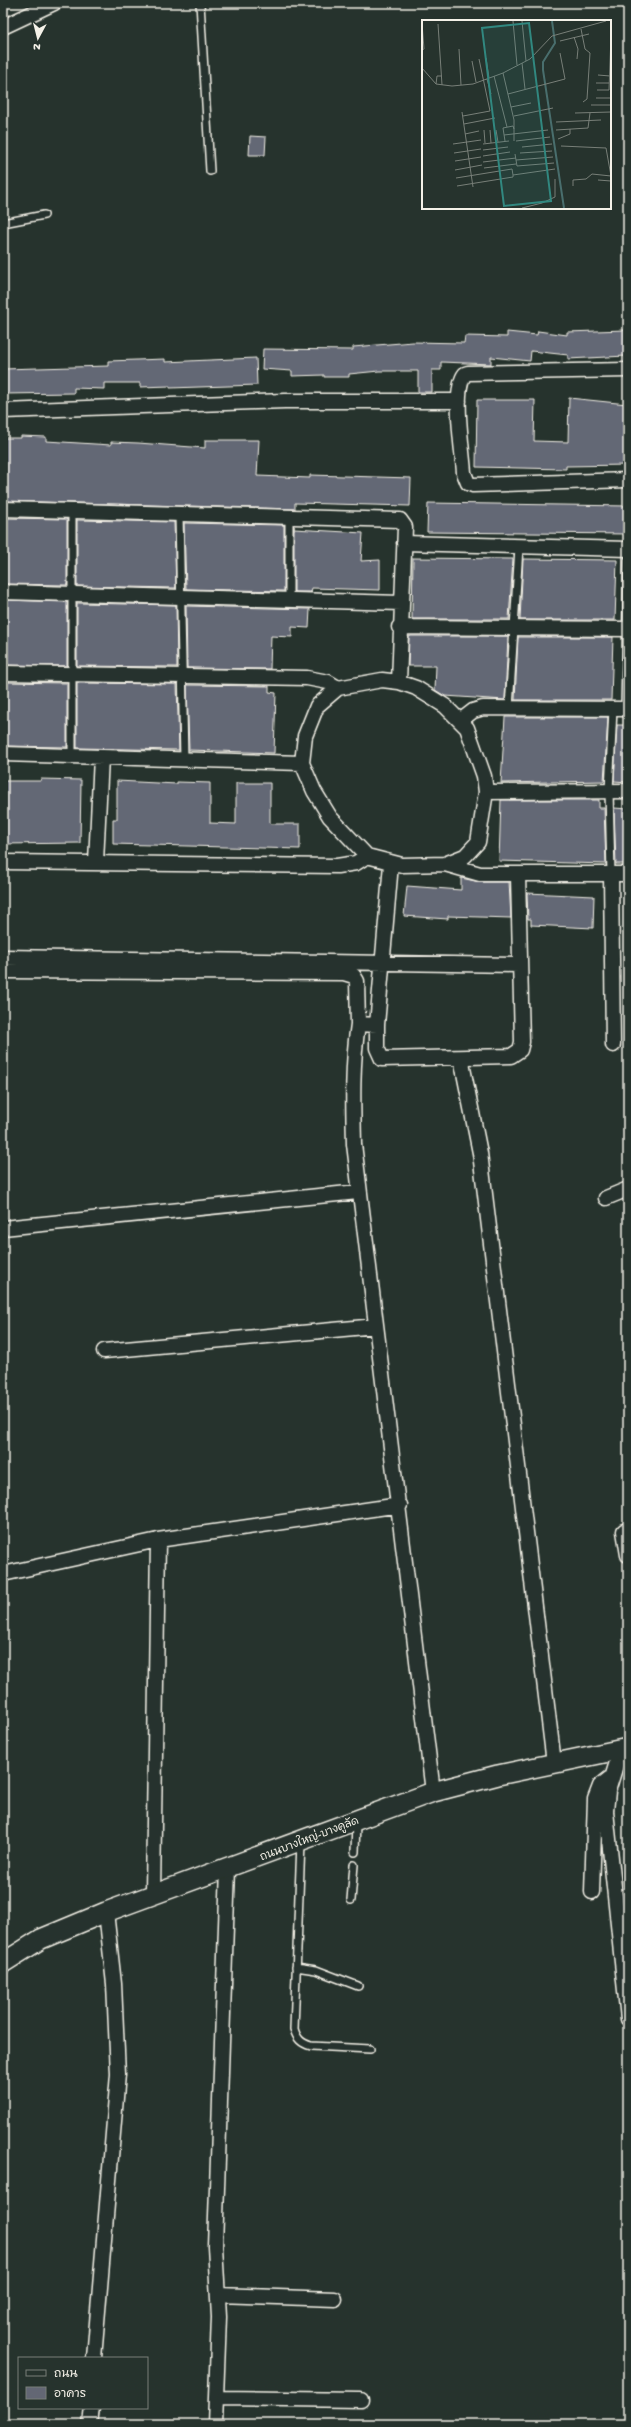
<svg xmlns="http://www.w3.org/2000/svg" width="631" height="2427" viewBox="0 0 631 2427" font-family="'Gochi Hand','Playpen Sans Thai',sans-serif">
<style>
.building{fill:#636774;stroke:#f4f1e8}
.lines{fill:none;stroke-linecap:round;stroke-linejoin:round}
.lane-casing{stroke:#f4f1e8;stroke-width:10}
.street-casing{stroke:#f4f1e8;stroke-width:17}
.secondary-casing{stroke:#f4f1e8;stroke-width:22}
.lane{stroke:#26332d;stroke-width:7}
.street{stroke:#26332d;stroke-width:14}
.secondary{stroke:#26332d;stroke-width:19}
.labels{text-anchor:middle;stroke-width:3.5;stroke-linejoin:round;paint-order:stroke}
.street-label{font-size:11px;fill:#f4f1e8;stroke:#26332d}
.inset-river{fill:none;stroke:#496e6d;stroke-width:2}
.inset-road{fill:none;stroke:#787f78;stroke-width:1}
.view{fill:#318880;fill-opacity:0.15;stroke:#318880;stroke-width:2}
.inset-edge{fill:none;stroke:#f4f1e8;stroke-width:2}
</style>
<rect width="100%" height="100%" fill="#26332d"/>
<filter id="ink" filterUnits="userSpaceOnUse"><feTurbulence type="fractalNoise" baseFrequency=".025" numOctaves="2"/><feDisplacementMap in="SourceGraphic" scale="8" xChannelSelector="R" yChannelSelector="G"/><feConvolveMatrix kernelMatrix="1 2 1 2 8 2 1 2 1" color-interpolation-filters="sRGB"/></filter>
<g filter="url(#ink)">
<!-- building -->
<path class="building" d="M250 136 266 137 265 155H249Z
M625 330 626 356 568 359V355L531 351 530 361 491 357V364L441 362V370H432V392H418V371H379L349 374V377H324V375L292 376V371L262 369 263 349 353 350V347L413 342 464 343 465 336 507 337V332L537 335 538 331 567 335V332Z
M256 358 257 385 170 388V386L140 387V383H104V389L74 388V393L3 394V369L108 366V361L165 359V362Z
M569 398 627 404V465L566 466V469L476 467 477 400H535L534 441 568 442Z
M21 436 46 437V441L111 445V442L138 443 205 448V440H259L257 476 310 478V475L411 478 410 506 295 503V509L3 501V438H21Z
M428 503 628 506V534L427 532Z
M3 518 67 519V585L3 584Z
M77 520 174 522 176 588 77 586Z
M184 523 284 525V591L186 589Z
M294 526V529L363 533 361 561 380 560V590L312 588 311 592H294Z
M413 558 513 559 509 619H412Z
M523 559 617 560 615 620H520Z
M3 600 67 602V666L3 665Z
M77 603 176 605 177 667 77 666Z
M186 606 310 609 309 628 292 627V637L271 636 270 669 187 668Z
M411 636H508L505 700 445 696 435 690 436 666H408L409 637Z
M518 637H613L611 700H515Z
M3 682 67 683V747L3 746Z
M77 683 177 684 179 750 77 748Z
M187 685 269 686V692L276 693 274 753 189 750Z
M505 717H608L604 781 501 783Z
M617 725H628V782L614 781Z
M41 779 81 780 80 843 3 844V781H41Z
M117 781 177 784V782L210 783V823L236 824V783H270V824H300V849L113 844V819H117Z
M501 800H599V808H604L606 864 499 861Z
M614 808 628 809V864H616Z
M461 878 480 882H509L511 918 448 916V919L404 916 407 886 461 890Z
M527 893 594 896 593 928 531 925V919H528Z"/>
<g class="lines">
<!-- lane casing -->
<g class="lane-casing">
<path id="lane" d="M200 3 210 171
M3 223 44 215
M179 515 184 759
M289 599V516
M509 708 519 547
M625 709 628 560
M72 756V511
M611 874 609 791 613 709
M301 1842 294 2029C297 2039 301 2043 311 2046L370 2049
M355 1852 356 1822
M351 1900 354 1865
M296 1967 316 1970 358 1986"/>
</g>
<!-- street casing -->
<g class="street-casing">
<path id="street" d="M3 27 54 3
M628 370 468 373 465 374C452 390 463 452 464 473L468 483 473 485 628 480
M3 411 285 401H459
M3 509 400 520 405 527 399 682
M404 543 628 549
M3 592 401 603
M399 627 628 629
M3 673 307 678 328 682 338 688
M382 680 399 682 416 688 445 706 467 728 484 776 486 792 478 842 465 856 445 864 402 865 367 856 330 817 314 791 302 763 305 736 317 706 338 688Z
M460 721 473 711 483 708 628 709
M3 754 302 763
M486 792 628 791
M3 862 337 866 356 863 367 856
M96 862 101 757
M391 864 377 1025 358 1024C352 1064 353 1103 354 1144L433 1792
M445 864 480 874H628
M611 874 613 1045
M3 957 519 965
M3 971 344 973 354 976 357 981 358 1024
M377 1025V1048L382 1059 511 1056 520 1050 522 1042 518 875
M461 1058 480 1153 554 1763
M606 1198 628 1189
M3 1228 358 1192
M104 1351 376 1326
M624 1531 628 1555
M3 1574 158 1540 400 1505
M621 1749 608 1791 606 1811 628 2019
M592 1892 595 1799 600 1786 610 1778
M153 1894 158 1540
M218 2295 335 2299
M94 2358 118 2074 114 1984 106 1912
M217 2398 361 2400
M90 2424 92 2408
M215 2424 219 2317 215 2246 228 1868"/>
</g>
<!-- secondary casing -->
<g class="secondary-casing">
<path id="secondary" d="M3 1963 41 1939 106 1912 433 1792 498 1775 628 1748"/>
</g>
<!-- lane -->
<use href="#lane" class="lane"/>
<!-- street -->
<use href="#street" class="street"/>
<!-- secondary -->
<use href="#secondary" class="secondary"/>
</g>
</g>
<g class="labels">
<!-- street labels -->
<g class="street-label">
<text transform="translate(309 1838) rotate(-21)" y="4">ถนนบางใหญ่-บางคูลัด</text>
</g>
</g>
<!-- overview -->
<g transform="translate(422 20)">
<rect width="189" height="189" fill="#26332d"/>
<path class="inset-river" d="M130 1 133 23 121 42V50L142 188"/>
<path class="inset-road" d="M91 1 95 45M100 1 104 41M0 3 2 29 0 30M16 4 20 65M159 9 163 29 168 33 165 79 161 82M152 17 156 29 155 39M138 21 167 14M37 29 39 65M64 38 67 58M50 41 54 62M100 43 103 69M0 48 14 64 30 66 51 64 81 53 108 39 130 16 184 1M81 53 92 100V121M176 55 188 56M72 56 85 107M65 59 69 74M174 63H187M14 64 15 56H20M175 70H187L189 15M86 74 143 59 138 33M174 78H189M169 85H189M89 87 109 83M40 92 51 167M153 93 189 92M41 96 68 91 57 39M92 96 131 88M134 102 179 100M42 104 73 98M62 110 63 123M68 110 69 123M74 110 76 122M134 110 166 108 168 93M43 114 57 111M82 115 126 110M136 119 148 114V109M83 121 81 108 91 106 92 109M94 121 128 117M31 124 59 120M61 124 87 121M139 126 184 128 189 156M100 127 130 124M61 130 86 127M32 133 59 129M98 133 130 131M93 134 95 146 132 143M61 136 88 132M94 140 131 137M33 141 59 137M61 142 94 138M62 148 94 144M33 150 60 145M91 155 133 149M34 158 90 149 91 155V157L35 166M176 160 189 161M151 166V160L164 159 170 154 189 156M100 188 120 183 133 177V159"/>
<path class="view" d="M107 3 129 181 82 186 60 8Z"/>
<rect width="189" height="189" class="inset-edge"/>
</g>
<!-- margin -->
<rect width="631" height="2427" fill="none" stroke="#26332d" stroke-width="16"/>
<rect x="8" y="8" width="615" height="2411" fill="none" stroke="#f4f1e8" stroke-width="1.5" filter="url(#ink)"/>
<!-- legend -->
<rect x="18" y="2357" width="130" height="52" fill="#26332d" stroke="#787f78"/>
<rect x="26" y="2370" width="20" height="6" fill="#26332d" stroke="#787f78"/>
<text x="54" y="2377" font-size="12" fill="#f4f1e8">ถนน</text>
<rect x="26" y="2387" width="20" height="12" fill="#636774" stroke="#787f78"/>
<text x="54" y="2397" font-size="12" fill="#f4f1e8">อาคาร</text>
<!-- north arrow -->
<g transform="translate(38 38) rotate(187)" stroke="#26332d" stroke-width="3" paint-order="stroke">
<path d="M0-3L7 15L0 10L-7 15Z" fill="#f4f1e8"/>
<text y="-6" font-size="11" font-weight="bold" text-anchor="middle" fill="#f4f1e8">N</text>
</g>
</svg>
